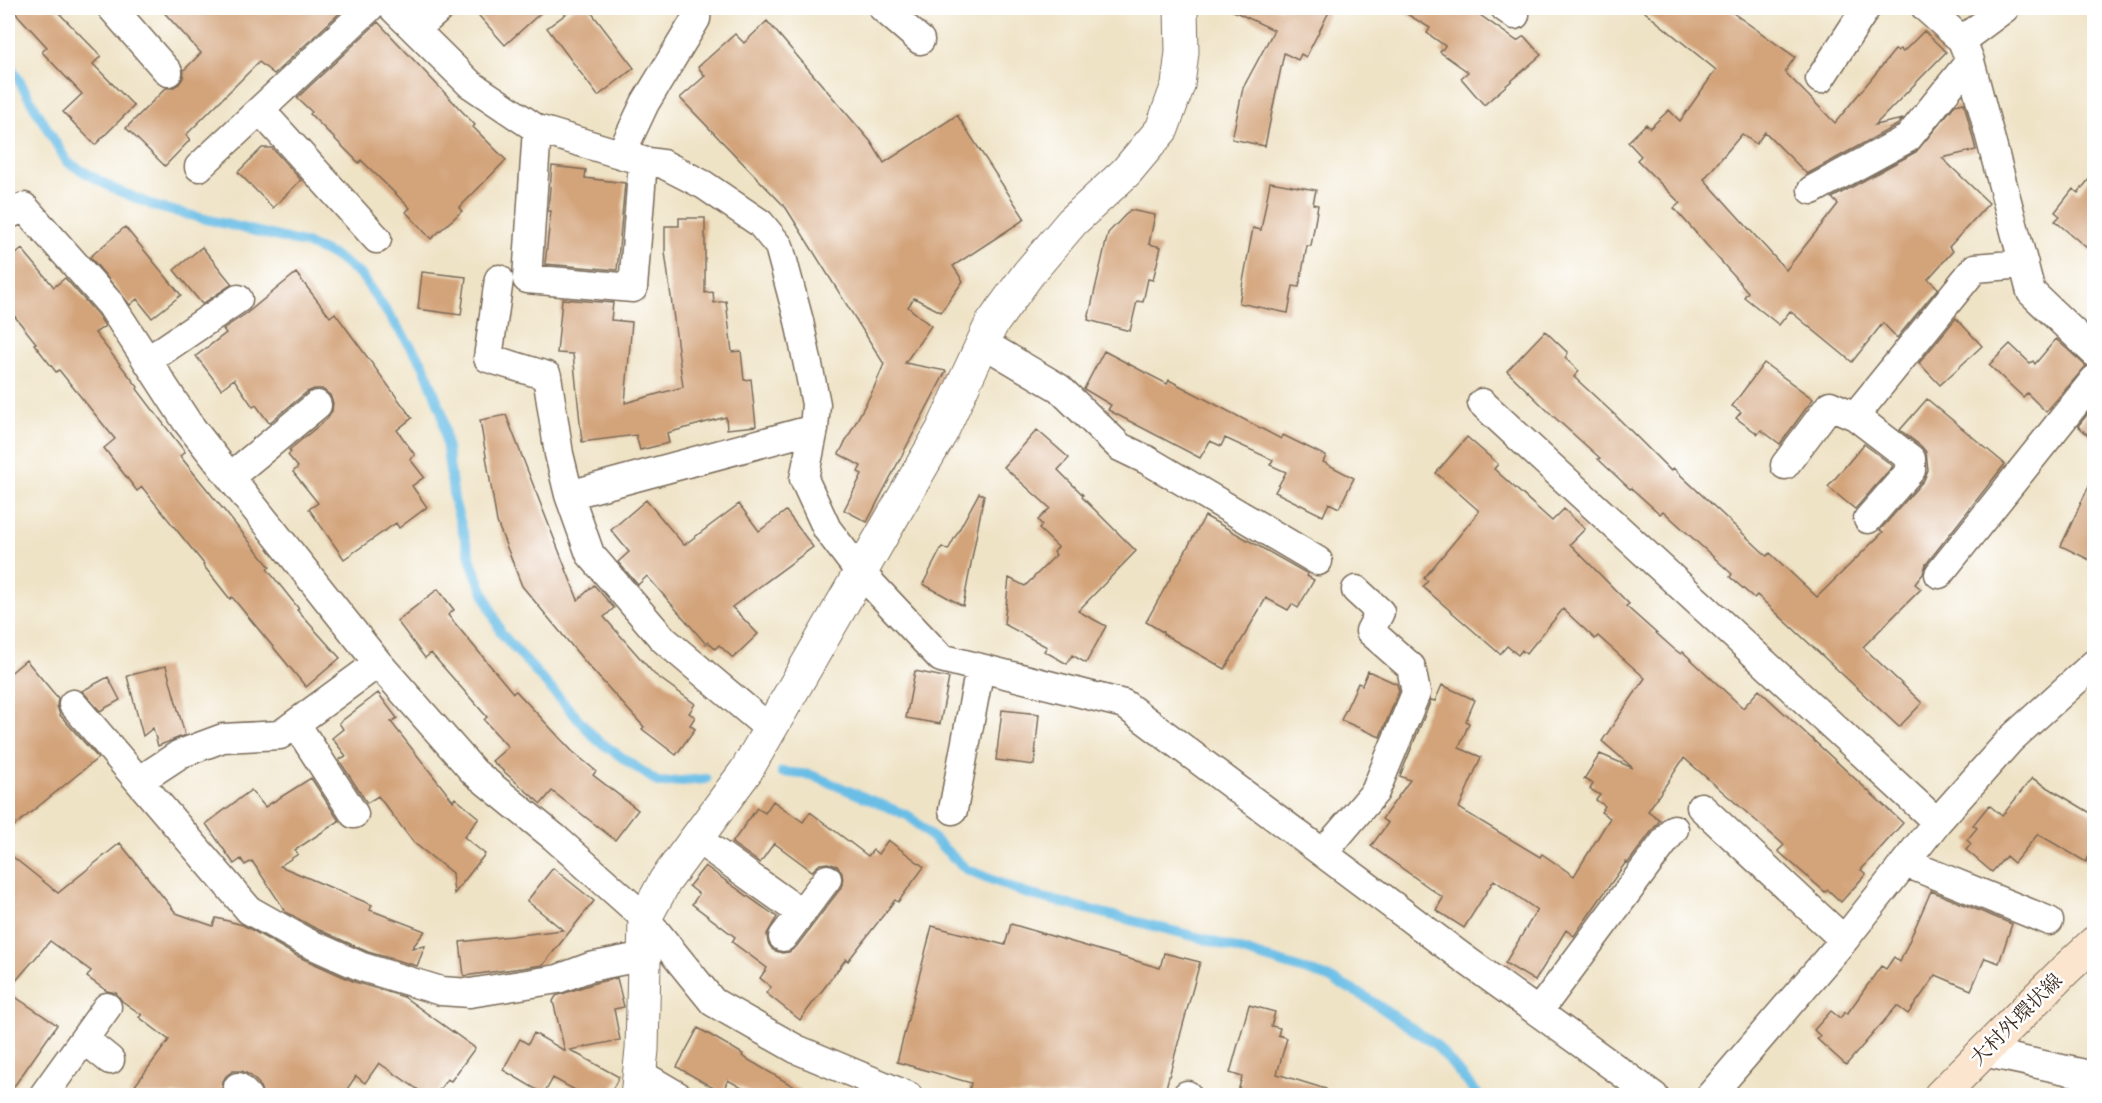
<svg xmlns="http://www.w3.org/2000/svg" width="2102" height="1103" viewBox="0 0 2102 1103" font-family="'Libre Bodoni','Noto Serif JP',serif">
<style>
.lines{fill:none;stroke-linecap:round;stroke-linejoin:round}
.stream{stroke:#6abee6;stroke-width:10}
.building{fill:#d3a379}
.minor-casing{stroke:#7a6b59;stroke-width:31}
.tertiary-casing{stroke:#7a6b59;stroke-width:35}
.secondary-casing{stroke:#7a6b59;stroke-width:35}
.minor{stroke:#fff;stroke-width:28}
.tertiary{stroke:#fff;stroke-width:33}
.secondary{stroke:#fce5cf;stroke-width:33}
.labels{text-anchor:middle;stroke-width:5;stroke-linejoin:round;paint-order:stroke}
.street-label{font-size:20px;fill:#3b2a1e;stroke:#fff}
</style>
<rect width="100%" height="100%" fill="#fff"/>
<filter id="ink" filterUnits="userSpaceOnUse"><feTurbulence type="fractalNoise" baseFrequency=".0167" numOctaves="2"/><feDisplacementMap in="SourceGraphic" scale="12" xChannelSelector="R" yChannelSelector="G"/><feConvolveMatrix kernelMatrix="1 2 1 2 8 2 1 2 1" color-interpolation-filters="sRGB"/></filter>
<filter id="wash" filterUnits="userSpaceOnUse"><feTurbulence type="fractalNoise" baseFrequency=".008" numOctaves="4" result="noise"/><feDisplacementMap in="SourceGraphic" scale="24" xChannelSelector="R" yChannelSelector="G"/><feGaussianBlur stdDeviation="1.35" result="paint"/><feColorMatrix in="noise" values="0 0 0 0 0 0 0 0 0 0 0 0 0 0 0 0 0 1.4 0 .05"/><feComposite in="paint" operator="in"/></filter>
<g filter="url(#wash)">
<rect width="100%" height="100%" fill="#efe3c6"/>
<g class="lines">
<!-- stream -->
<path class="stream" d="M8 62 67 162 114 189 157 207 307 244 333 255 361 275 423 364 442 413 454 500 473 567 501 633 597 740 659 783 706 779
M782 772 811 775 909 816 966 869 1024 893 1201 938 1327 977 1364 996 1436 1045 1479 1096"/>
</g>
<g id="blocks">
<!-- building -->
<path class="building" d="M11 8H54L101 56 93 64 134 106 95 145 63 112 82 94 42 52 47 47Z
M160 8H345L274 74 259 62 186 135 190 140 165 166 126 128 166 88H172L179 84 183 78 184 70 201 53Z
M472 8H546L505 45Z
M574 8H588L634 68 598 96 547 28Z
M1227 8H1331L1306 57 1301 54 1298 60 1284 53 1265 146 1232 139 1243 88 1274 30Z
M1397 8H1470L1517 41 1524 36 1541 55 1484 105 1461 78 1468 72 1440 52 1445 46 1427 33 1430 28Z
M1640 8H1726L1795 57 1785 72 1835 123 1895 50 1897 51 1900 49 1903 52 1924 31 1946 52 1875 125 1903 119 1897 125 1807 174 1765 132 1756 144 1742 134 1704 179 1786 270 1838 204 1832 198 1916 152 1955 105 1964 103 1976 150 1942 158 1989 203 1949 247 1953 251 1928 279 1938 288 1897 338 1883 323 1852 362 1790 311 1779 325 1744 297 1748 292 1674 208 1680 203 1637 160 1641 156 1628 142 1646 124 1650 128 1669 110 1680 121 1716 70Z
M767 21 871 142 884 163 957 115 1025 219 953 266 963 281 941 312 914 298 908 307 931 326 905 363 946 371 867 522 844 510 862 474 858 472 861 466 839 454 873 390 884 364 786 208 680 98 705 76 698 67 735 34 744 43Z
M378 22 475 125 473 127 506 160 459 208 462 211 431 239 406 212 410 208 361 160 359 163 310 114 312 112 297 98Z
M262 148H272L301 180 273 208 238 172Z
M552 166 586 170 585 178 625 183 617 270 545 264 551 211H548Z
M2094 173V254L2055 221 2060 216 2055 212 2073 189 2078 193Z
M1270 182 1316 190 1313 204 1318 205 1311 246H1307L1299 287 1293 286 1288 313 1239 303 1253 228 1261 230Z
M1130 210 1155 215 1149 244 1161 247 1153 280 1148 279 1143 302 1137 301 1130 331 1088 320 1108 233Z
M679 218H705V293L713 292 714 303 726 301 732 352 741 351 744 380 751 379 756 426 727 429 726 417 667 433 669 443 640 450 636 435 582 442 573 354 557 353 562 299 613 303 611 320 632 322 625 403 683 387 665 252V226H679Z
M125 227 181 295 152 318 137 299 130 305 90 257Z
M202 247 232 284 202 304 174 270Z
M22 249 54 287 65 278 98 315 105 326 95 333 138 387 137 389 185 452 180 456 270 567 267 569 299 609 297 610 340 658 306 687 232 597 230 599 203 565 204 564 142 487 137 491 104 448 115 439 59 370 56 372 34 344 36 343 8 308V261Z
M422 272 466 277 461 315 418 309Z
M296 273 330 317 335 313 412 418 397 430 415 455 410 459 424 477 412 486 427 507 399 528 396 523 344 559 309 509 318 503 293 472 298 467 288 455 291 452 289 450 328 418 332 411 333 403 330 395 322 389H314L307 392 269 423 256 405 253 407 234 379 221 389 196 356 226 333 223 329 247 313Z
M1956 318 1982 346 1940 385 1919 363Z
M1545 331 1568 353 1565 358 1579 371 1574 377 1614 414 1671 471 1673 468 1767 556 1770 553 1817 597 1883 532 1880 530 1924 480 1928 470 1926 452 1921 446 1900 430 1927 399 2005 464 1926 564 1923 574 1915 584 1921 589 1863 647 1922 703 1899 727 1757 595 1754 598 1730 577 1732 574 1663 511 1660 514 1631 488 1630 489 1598 459 1600 458 1553 416 1507 371Z
M2056 339 2086 366 2046 412 2027 393 2023 397 1989 365 2010 344 2030 363 2033 361 2035 364Z
M1104 351 1167 384 1169 380 1281 439 1283 435 1326 456 1323 462 1354 478 1339 508 1329 503 1323 516 1275 492 1286 472 1270 465 1273 460 1225 438 1221 446 1210 441 1200 458 1108 410 1111 405 1084 389Z
M1764 363 1813 399 1780 444 1761 430 1758 434 1736 418 1741 412 1732 406Z
M2094 406V440L2078 426Z
M506 415 578 600 594 585 614 608 604 617 654 674 695 704 689 713 695 717 690 725 695 729 676 755 642 729 644 727 586 663 522 586 497 522 480 420Z
M1037 430 1069 458 1058 470 1083 495 1082 497 1136 551 1078 611 1106 626 1086 663 1072 655 1067 664 1044 651 1047 647 1004 624 1009 578 1025 586 1056 555 1054 552 1058 547 1039 529 1042 525 1038 520 1050 508 1004 467Z
M1467 437 1498 464 1494 469 1552 521 1564 509 1585 529 1570 544 1629 604 1626 606 1674 649 1681 654 1683 652 1743 708 1759 690 1903 823 1861 870 1866 874 1841 902 1828 890 1825 892 1778 851 1784 845 1684 758 1648 811 1660 820 1628 863 1626 862 1574 936 1566 930 1535 981 1505 963 1537 910 1494 880 1464 928 1436 910 1443 898 1438 894 1371 846 1388 823 1382 819 1410 780 1400 776 1431 700 1435 701 1442 685 1475 700 1466 721 1469 723 1459 748 1481 757 1459 808 1540 857 1542 854 1574 876 1610 818 1601 812 1605 806 1596 800 1600 795 1590 789 1593 784 1584 779 1600 754 1633 768 1602 741 1645 678 1598 636 1595 639 1563 609 1526 654 1522 650 1518 655 1507 646 1500 654 1423 587 1428 581 1424 578 1478 513V510L1436 473Z
M1864 444 1893 466 1855 509 1828 487Z
M2094 475V562L2061 546Z
M979 493 984 495 963 606 923 584 942 547 948 550Z
M646 500 684 545 739 504 759 531 786 511 813 547 732 607 758 634 733 658 719 645 715 649 708 642 706 644 647 576 638 585 618 562 629 552 611 530Z
M1205 516 1308 574 1307 576 1314 580 1298 608 1292 604 1288 610 1266 598 1225 669 1163 634V632L1146 622Z
M438 589 454 610 448 615 513 693 516 691 572 751 596 771 593 775 638 810 615 840 552 791 541 804 492 761 508 747 484 720 487 717 431 653 425 658 397 621Z
M26 660 58 698 57 706 60 715 98 758 8 831V675Z
M166 666 185 735 158 746 153 728 143 736 127 676Z
M915 671 949 678 940 724 906 718Z
M1368 671 1397 684 1399 691 1380 737 1341 720 1358 683 1362 685Z
M108 677 120 700 100 711 82 691Z
M378 693 397 718 391 722 453 801 455 798 479 818 464 837 485 854 454 894 452 873 414 843 378 796 367 803 339 760 346 756 332 738 343 729 339 723Z
M1002 710 1039 714 1034 765 996 760Z
M311 778 339 821 295 850 298 854 280 866 372 905 370 910 425 931 412 948 425 946 417 966 368 952 311 926 286 912 252 861 245 865 241 859 234 864 206 824 251 790 265 807Z
M2032 778 2094 815V846L2086 862 2038 834 2014 863 2006 856 1992 872 1966 850 1971 844 1967 840 1977 828 1973 825 1989 805 2002 816Z
M773 801 803 822 810 812 868 856 873 850 878 854 888 840 924 867 898 902 895 900 848 961 846 959 800 1020 766 993 771 987 760 978 767 968 732 942 735 937 692 904 699 894 689 886 705 866 777 917 767 934 768 943 773 950 782 953 789 952 796 947 840 889 843 882 842 873 837 866 828 863 820 864 812 871 774 843 760 863 732 843 757 808 765 813Z
M120 843 176 913 213 926 216 918 243 925 297 956 355 982 404 997 475 1048 451 1081 447 1079 436 1095H426L379 1063 365 1083 356 1076 343 1095H263L259 1084 250 1075 242 1071H233L226 1076 222 1083 224 1095H128L169 1040 139 1017 142 1015 122 1001 116 993 107 991 87 977 91 971 50 941 8 990V853L58 893Z
M553 868 594 901 543 965 464 976 460 942 563 930 527 901Z
M1931 891 2012 924 1999 963 1985 958 1971 990 1936 975 1908 1014 1897 1006 1846 1065 1817 1039 1820 1036 1814 1030 1831 1011 1840 1018 1845 1012 1847 1014 1881 966 1886 969 1894 957 1900 962Z
M1011 924 1160 968 1164 953 1200 962 1164 1095H968L971 1083 897 1062 932 926 1005 945Z
M617 978 624 1007 614 1009 620 1040 570 1050 619 1077 609 1095H584L553 1078 544 1094 503 1070 520 1039 528 1044 534 1033 565 1051 553 1001 556 996 595 983Z
M8 992 57 1025 8 1095Z
M1249 1005 1275 1012 1271 1026 1280 1028 1278 1035 1287 1038 1277 1074 1326 1089 1325 1095H1237L1242 1077 1230 1073Z
M698 1028 743 1054 742 1056 808 1095H754L728 1080 722 1093 677 1067Z"/>
</g>
</g>
<g filter="url(#ink)">
<use href="#blocks" fill-opacity="0" stroke="#7a6b59" stroke-width="1.5"/>
<g class="lines">
<!-- minor casing -->
<g class="minor-casing">
<path id="minor" d="M112 8 168 72
M393 8 470 84 537 129 643 161 663 164 704 185 760 223 779 246 799 321 816 404 814 429 804 479 827 529 859 571 941 658 1124 704 1459 955 1654 1096
M883 8 920 40
M1505 8 1515 15
M1926 8 1962 40 1970 61 2031 292 2094 352
M416 29 440 8
M1962 40 2005 8
M1820 79 1866 8
M260 110 377 239
M537 129 527 279 633 288 643 161
M621 154 645 103 696 19 697 8
M199 167 369 8
M1812 190 1908 138 1970 61
M8 215 24 207 111 305 187 422 230 477 378 663 474 772 554 837 645 918 713 1002 796 1049 908 1096
M499 279 488 358 547 376 559 454 569 495 590 554 663 639 770 729
M983 343 1059 388 1120 447 1147 460 1318 561
M147 361 238 299
M1482 403 1937 822
M1785 465 1830 405 1855 416
M230 477 317 405
M569 495 814 429
M1868 519 1911 470V459L1855 416 1975 268 2024 264
M1939 574 2094 380
M73 704 249 910 304 941 362 967 441 991 470 993 558 979 590 967 645 956
M296 724 354 814
M139 781 180 754 223 738 280 735 378 663
M1701 807 1844 940
M953 810 980 668
M696 838 801 913
M1323 853 1375 792 1416 693 1411 667 1370 631 1380 612 1356 590
M1906 863 2049 921
M783 937 827 879
M1538 1012 1674 829
M84 1039 110 1060
M1983 1052 2094 1076
M639 1073 678 1096
M238 1087 247 1096
M43 1096 107 1007
M1187 1096V1095
M1710 1096 1844 940 1937 822 2011 739 2094 664"/>
</g>
<!-- tertiary casing -->
<g class="tertiary-casing">
<path id="tertiary" d="M637 1096 642 1050 645 918 665 881 746 771 942 431 991 325 1028 274 1072 222 1126 172 1162 129 1178 85 1182 52 1181 8"/>
</g>
<!-- secondary casing -->
<g class="secondary-casing">
<path id="secondary" d="M1940 1096 2065 970 2094 943"/>
</g>
<!-- minor -->
<use href="#minor" class="minor"/>
<!-- tertiary -->
<use href="#tertiary" class="tertiary"/>
<!-- secondary -->
<use href="#secondary" class="secondary"/>
</g>
</g>
<g class="labels">
<!-- street labels -->
<g class="street-label">
<text transform="translate(2016 1019) rotate(-45)" y="7">大村外環状線</text>
</g>
</g>
<!-- margin -->
<rect width="2102" height="1103" fill="none" stroke="#fff" stroke-width="30"/>
</svg>
